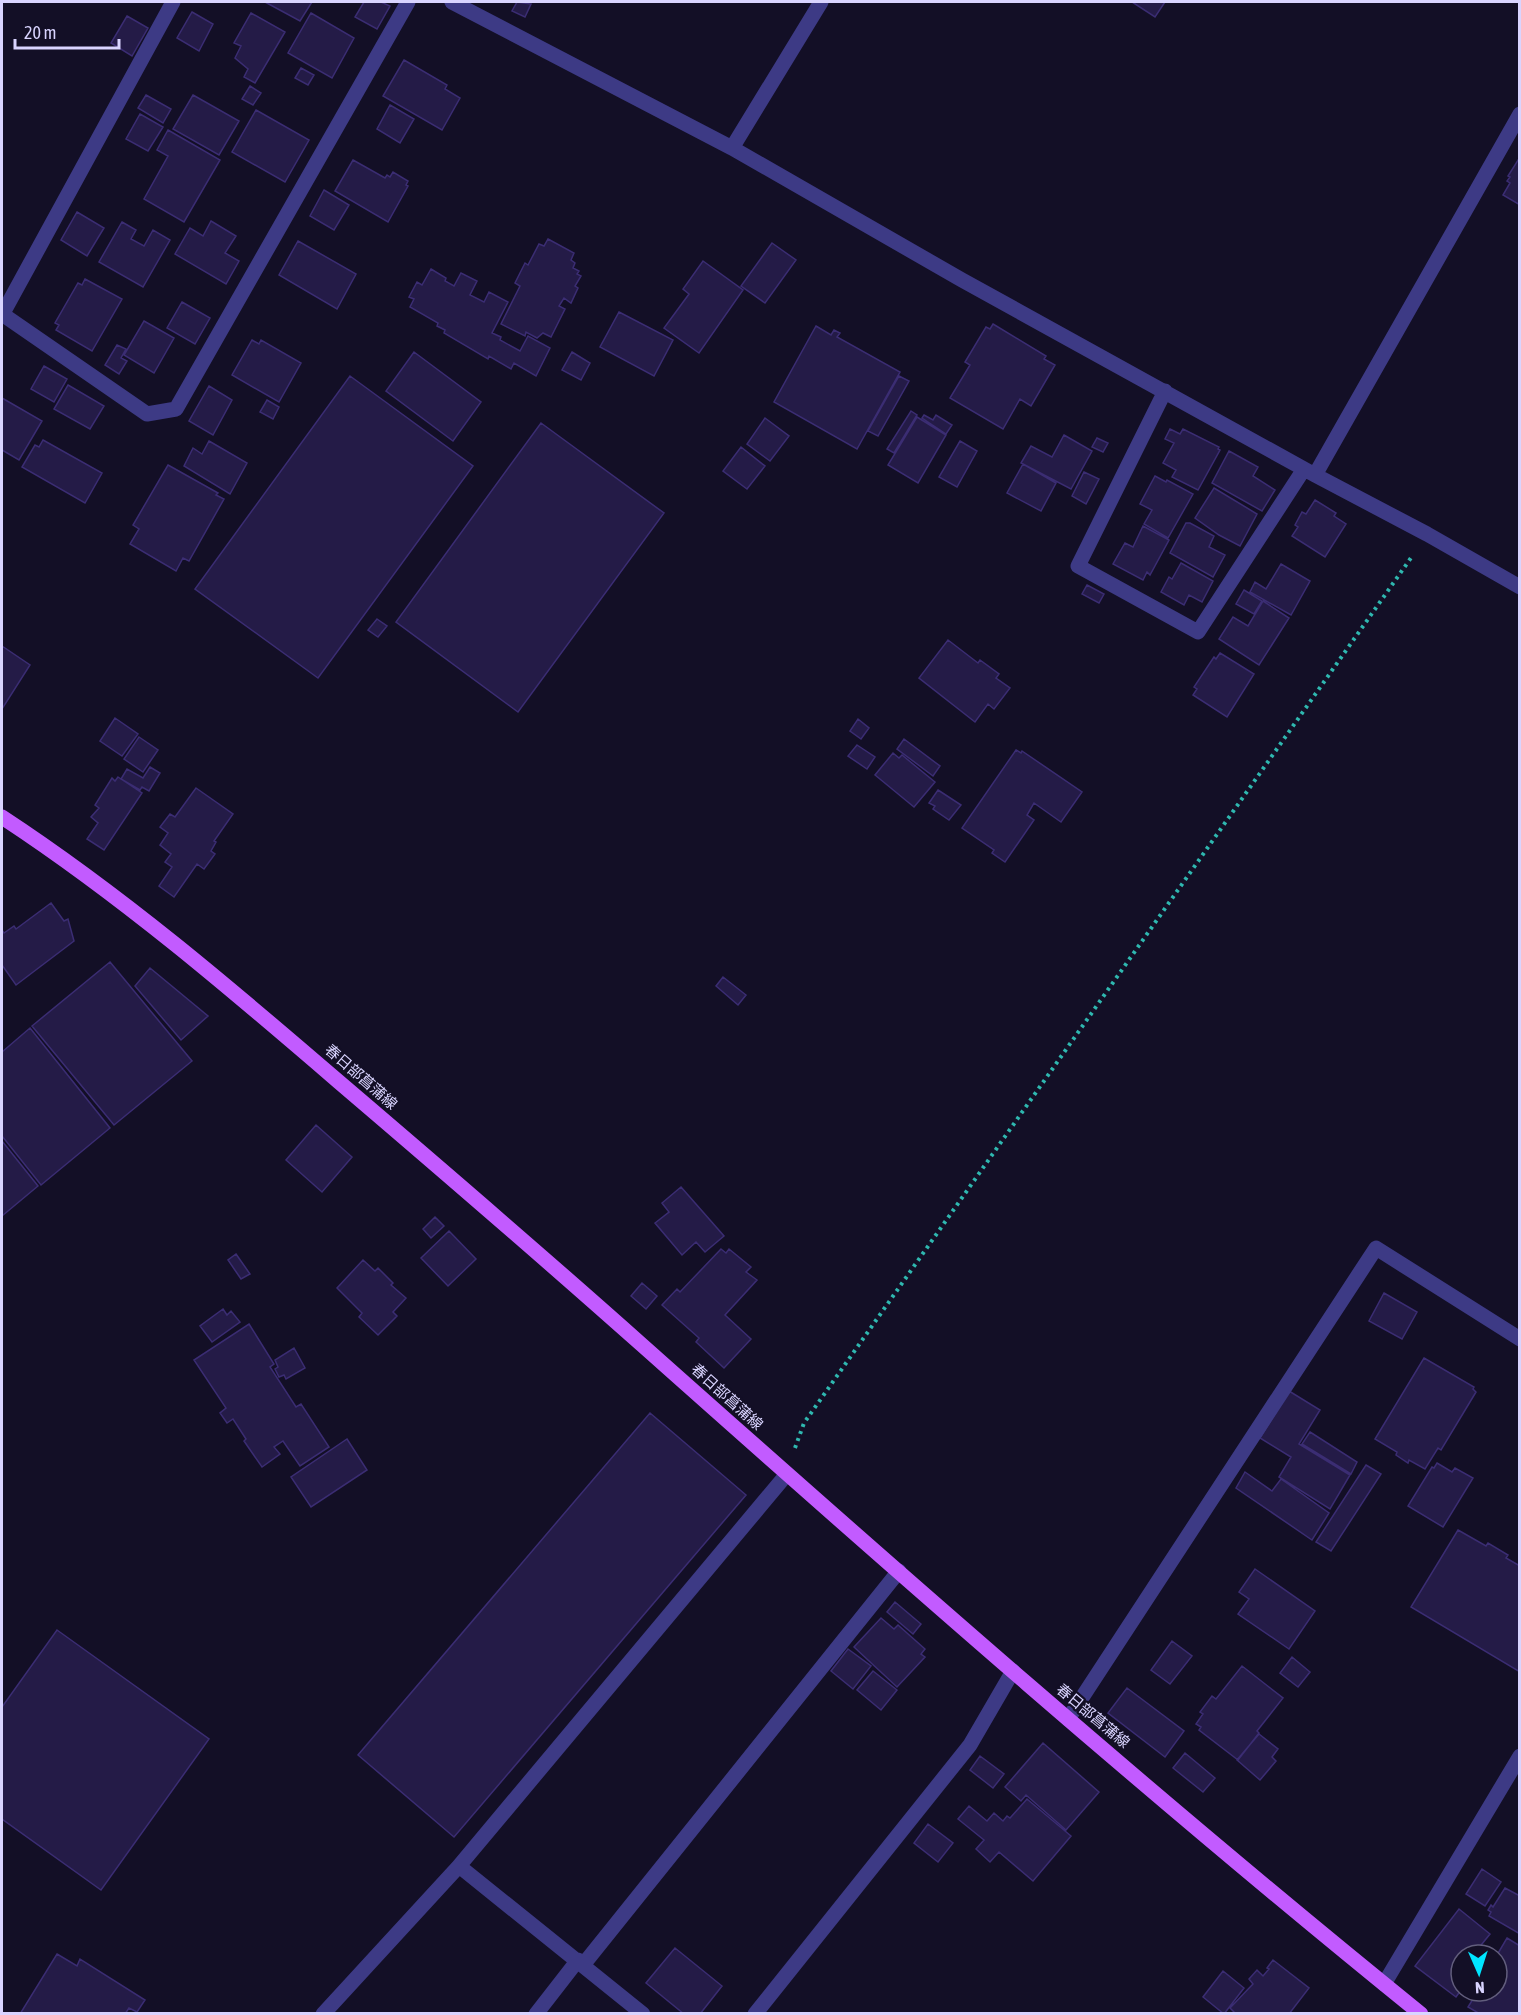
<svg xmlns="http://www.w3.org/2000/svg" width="1521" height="2015" viewBox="0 0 1521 2015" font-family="'Asap Condensed','Noto Sans JP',sans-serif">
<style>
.building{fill:#241b47;stroke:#3b2d73;stroke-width:1.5}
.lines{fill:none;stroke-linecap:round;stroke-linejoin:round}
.path{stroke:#2fb8b0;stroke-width:4;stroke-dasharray:3 4.5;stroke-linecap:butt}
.minor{stroke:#3d3a85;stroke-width:15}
.tertiary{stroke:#3d3a85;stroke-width:15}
.primary{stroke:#c25bff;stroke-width:15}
.labels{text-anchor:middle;stroke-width:4.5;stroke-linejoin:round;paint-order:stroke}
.street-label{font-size:15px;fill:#d9d4ff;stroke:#130f26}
</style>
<rect width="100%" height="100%" fill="#130f26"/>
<!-- building -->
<path class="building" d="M265 2H312L300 21Z
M364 2H381L390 6 377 29 355 17Z
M517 2 531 4 525 17 512 11Z
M1132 2H1165L1155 17Z
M192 12 213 24 199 51 177 38Z
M251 13 285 32 255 83 244 77 248 69 235 58 241 46 234 43Z
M311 13 354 38 332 78 288 53Z
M127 16 148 28 132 56 111 43Z
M404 60 447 85 445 89 460 98 442 130 383 96Z
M301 68 314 75 308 85 295 78Z
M250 86 261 93 253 105 242 99Z
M146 95 171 109 163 123 138 108Z
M193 95 239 121 219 155 173 129Z
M390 105 414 119 400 143 377 129Z
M256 110 309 140 285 182 232 152Z
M140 114 163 127 148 151 126 139Z
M168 130 220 160 184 222 144 199 168 156 157 150Z
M1520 157V205L1503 195 1510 183 1507 181 1510 177 1508 176Z
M353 160 385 178 387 175 390 177 393 172 408 181 406 185 408 186 388 222 335 191Z
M324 190 349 205 334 230 310 216Z
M77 212 104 228 87 256 61 240Z
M211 221 236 236 225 253 239 261 226 284 175 254 190 228 203 236Z
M122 222 136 230 131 239 144 246 153 230 170 240 143 287 99 262Z
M548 239 574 253 571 260 575 263 573 268 579 271 577 274 581 276 575 286 578 288 571 303 564 298 559 306 565 309 551 337 543 333 537 338 526 332 525 336 501 324 520 286 515 283 525 263 528 265 539 244 544 246Z
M298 241 356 274 337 309 279 275Z
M772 243 796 260 765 303 741 286Z
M703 261 743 290 699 353 664 328 689 294 683 289Z
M431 269 446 278 445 281 454 286 461 273 477 281 470 295 484 302 489 292 508 302 492 333 501 337 500 340 520 351 528 336 550 348 536 376 514 363 511 369 489 356 488 359 444 333 445 330 437 326 438 323 410 307 414 299 409 297 417 282 422 285Z
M85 279 122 299 92 351 56 330 59 325 55 323 78 283 82 285Z
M182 302 210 318 195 344 167 328Z
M619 312 673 340 654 376 600 347Z
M144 321 174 338 154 373 124 355Z
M993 324 1046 356 1044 359 1055 365 1031 406 1020 399 1003 429 950 398 970 365 965 362 986 327 990 329Z
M816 326 831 335 834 330 840 333 837 337 900 372 857 449 774 402Z
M252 340 259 344 261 340 301 363 279 402 232 375Z
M117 345 126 349 121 358 127 361 119 374 105 365Z
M414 352 481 402 453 441 386 391Z
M572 352 590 363 581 380 562 370Z
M44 366 67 379 54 402 31 389Z
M350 376 473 466 318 678 195 589Z
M899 376 909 381 878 436 868 431Z
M68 385 104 406 90 429 54 409Z
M209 386 232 400 213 435 189 421Z
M2 398 42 421 19 460 2 450Z
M267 400 279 407 273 419 260 412Z
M911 411 917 415 894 453 887 449Z
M924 415 933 420 936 415 952 425 946 434 922 418Z
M917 417 946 435 918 483 888 465Z
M765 418 789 436 770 461 747 444Z
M541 423 664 513 518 712 396 622Z
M1170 429 1180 434 1183 429 1219 447 1218 449 1220 450 1198 490 1172 477 1176 470 1163 463 1174 443 1165 439Z
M1064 435 1092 451 1071 489 1021 463 1031 446 1052 457Z
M1097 438 1108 443 1103 452 1092 447Z
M43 440 102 473 85 503 22 467 35 445 39 447Z
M209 441 247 463 230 494 184 466 193 448 202 454Z
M960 441 977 451 957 487 939 477Z
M741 447 765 466 747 489 723 471Z
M1229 451 1258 467 1253 476 1275 490 1262 511 1212 483Z
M1023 464 1056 483 1041 511 1007 493Z
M168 465 218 493 216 495 224 499 189 561 183 558 176 571 130 544 139 529 133 525Z
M1084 472 1099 479 1086 504 1072 496Z
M1155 476 1166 482 1167 480 1193 494 1168 538 1144 524 1152 510 1140 504Z
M1214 488 1257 514 1240 546 1219 535 1195 518Z
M1315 500 1336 513 1334 516 1346 524 1325 557 1292 536 1298 527 1295 525 1302 512 1306 514Z
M1186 523H1190L1214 536 1209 547 1225 555 1213 577 1170 553Z
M1143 526 1169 540 1150 575 1147 572 1143 580 1113 564 1125 543 1133 547Z
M1181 563 1213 581 1202 602 1189 595 1184 605 1161 592 1169 577 1172 579Z
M1281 564 1310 581 1291 615 1250 592 1255 582 1266 589Z
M1087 585 1104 594 1099 603 1082 594Z
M1244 590 1262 601 1254 614 1236 604Z
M1263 601 1289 618 1259 665 1219 639 1233 617 1248 626Z
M377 619 387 626 378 637 368 630Z
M948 640 978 663 980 660 999 674 996 678 1010 688 994 709 988 704 975 722 919 678Z
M2 646 30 665 2 709Z
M1220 653 1254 674 1227 717 1193 695 1197 689 1194 687 1214 657 1216 659Z
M115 718 138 734 122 756 100 741Z
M858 719 869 728 861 739 850 731Z
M139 737 158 750 143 772 124 759Z
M904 739 940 766 933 776 897 749Z
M857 745 875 757 867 769 848 756Z
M1016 750 1021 753 1022 751 1082 792 1061 822 1034 803 1027 815 1034 820 1005 862 992 853 994 850 962 828Z
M893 753 899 758 902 755 935 782 914 807 875 775Z
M150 767 160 773 149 791 142 787 140 790 121 779 127 769 143 778Z
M118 777 142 793 104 850 87 839 98 823 91 817 99 808 95 805 112 778 115 781Z
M196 788 233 814 214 841 216 842 211 851 215 854 204 869 197 864 174 897 159 886 172 867 165 862 171 854 160 845 168 833 160 827 170 814 175 817Z
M938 790 961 805 949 820 933 809 935 806 929 803Z
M51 903 64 921 68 919 74 941 16 985 2 965V930L4 933 14 926 16 929Z
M110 962 192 1061 114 1125 32 1026Z
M150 968 208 1016 181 1040 135 986Z
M723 977 746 995 738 1005 716 986Z
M30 1028 110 1128 41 1185 2 1136V1052Z
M316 1125 352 1157 322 1192 286 1160Z
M2 1141 38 1186 2 1216Z
M681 1187 724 1236 705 1252 696 1242 682 1255 655 1223 669 1212 662 1203Z
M435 1217 444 1226 431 1238 423 1229Z
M449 1231 476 1259 448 1286 421 1258Z
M721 1249 726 1253 729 1249 751 1267 746 1272 757 1280 725 1315 751 1339 724 1368 696 1342 699 1338 662 1305 677 1289 680 1292Z
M236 1254 250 1274 241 1279 228 1260Z
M363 1260 375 1271 378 1268 393 1283 391 1285 406 1298 393 1312 397 1316 378 1335 359 1317 362 1313 337 1288Z
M642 1283 657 1296 646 1309 631 1296Z
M1384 1293 1417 1312 1402 1339 1369 1321Z
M223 1309 227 1315 231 1311 240 1322 212 1342 200 1326Z
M249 1324 274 1364 270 1367 296 1407 301 1404 329 1447 300 1466 283 1441 274 1447 280 1454 262 1467 244 1441 246 1439 233 1419 227 1423 220 1413 226 1408 194 1360Z
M294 1348 305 1368 286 1379 284 1375 279 1377 275 1369 278 1367 275 1360Z
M1424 1358 1474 1387 1473 1389 1476 1392 1441 1450 1438 1448 1425 1469 1409 1460 1408 1463 1396 1455 1397 1452 1375 1439Z
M1289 1391 1320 1410 1299 1444 1350 1475 1330 1509 1279 1477 1291 1457 1260 1438Z
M650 1413 746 1495 454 1837 358 1755Z
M1310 1432 1357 1462 1351 1474 1302 1444Z
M347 1439 367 1470 311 1507 291 1477Z
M1437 1463 1452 1472 1455 1468 1473 1478 1443 1527 1408 1506 1432 1467 1434 1468Z
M1366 1465 1381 1474 1331 1551 1316 1542Z
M1245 1472 1272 1491 1281 1479 1329 1513 1312 1540 1236 1488Z
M1458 1530 1486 1546 1488 1543 1508 1555 1506 1558 1520 1566V1672L1411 1607Z
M1255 1569 1315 1611 1289 1649 1238 1614 1249 1599 1239 1592Z
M895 1602 921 1624 913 1634 887 1612Z
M881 1618 894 1629 898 1625 925 1649 921 1654 925 1657 897 1687 854 1647Z
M57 1630 209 1739 101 1890 2 1819V1707Z
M1172 1641 1192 1656 1170 1684 1151 1670Z
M848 1649 871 1666 853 1689 831 1671Z
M1292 1657 1310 1672 1298 1687 1280 1673Z
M1242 1666 1283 1698 1257 1731 1259 1733 1238 1760 1199 1730 1201 1727 1196 1724 1203 1714 1200 1712 1212 1696 1216 1699Z
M873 1671 897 1690 881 1710 857 1690Z
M1127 1688 1184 1731 1165 1757 1108 1713Z
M1259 1734 1278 1749 1272 1757 1276 1761 1260 1780 1237 1760Z
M1043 1743 1099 1792 1066 1830 1026 1795 1021 1801 1005 1787Z
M1185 1753 1215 1778 1203 1792 1173 1768Z
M980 1756 1004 1774 993 1788 970 1770Z
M1027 1799 1071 1836 1033 1881 999 1852 990 1862 976 1849 984 1840 958 1819 969 1806 987 1821 994 1813 1003 1821 1007 1816 1010 1818Z
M928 1824 953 1843 938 1862 914 1843Z
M1482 1869 1501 1882 1485 1906 1466 1894Z
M1505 1888 1520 1896V1934L1489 1916 1491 1912 1488 1910 1491 1905 1493 1907Z
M1459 1909 1490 1934 1473 1955H1461V1990L1456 1997 1415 1966Z
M1507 1938 1520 1946V2014H1480L1468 2007 1478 1991H1497V1955Z
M675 1948 722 1986 700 2014H684L646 1983Z
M57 1954 77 1966 80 1959 145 2000 137 2012 129 2008 125 2014H20Z
M1273 1960 1309 1988 1289 2014H1236L1230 2008 1253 1984 1249 1979 1257 1970 1263 1976 1269 1969 1267 1968Z
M1223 1971 1244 1988 1224 2014 1203 1997Z"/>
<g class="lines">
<!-- path -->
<path class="path" d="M795 1448 804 1423 1413 555"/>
<!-- minor -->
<path class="minor" d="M452 2 732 148 962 280 1315 475 1427 534 1520 587
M732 148 821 2
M2 314 147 414 176 409 408 2
M2 315 173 2
M1165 391 1078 566 1198 632 1304 469
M1315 475 1520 114
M1068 1719 1376 1248 1520 1339
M459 1866 643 2014
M583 1965 899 1571
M1384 1984 1520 1756
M323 2014 459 1866 787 1474
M536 2014 578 1960"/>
<!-- tertiary -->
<path class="tertiary" d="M755 2014 970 1745 1013 1671"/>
<!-- primary -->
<path class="primary" d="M2 817C121 895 231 989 339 1082 441 1169 542 1256 642 1345 897 1572 1155 1799 1421 2014"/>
</g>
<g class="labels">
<!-- street labels -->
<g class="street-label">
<text transform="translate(361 1077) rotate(41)" y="5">春日部菖蒲線</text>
<text transform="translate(727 1397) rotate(42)" y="5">春日部菖蒲線</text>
<text transform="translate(1093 1716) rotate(40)" y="5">春日部菖蒲線</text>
</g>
</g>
<!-- border -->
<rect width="1521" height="2015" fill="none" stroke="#d9d4ff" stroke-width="6"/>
<!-- north arrow -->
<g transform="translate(1479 1973) rotate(177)"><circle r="28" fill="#130f26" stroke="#625e7d" stroke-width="1.5"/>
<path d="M0-4.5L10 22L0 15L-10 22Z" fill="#00e5ff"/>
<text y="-9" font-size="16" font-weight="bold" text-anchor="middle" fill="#d9d4ff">N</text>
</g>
<!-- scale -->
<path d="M15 39v9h104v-9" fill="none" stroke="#d9d4ff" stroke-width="3"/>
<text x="24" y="39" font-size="18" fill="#d9d4ff" stroke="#130f26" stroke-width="4.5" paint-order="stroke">20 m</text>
</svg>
